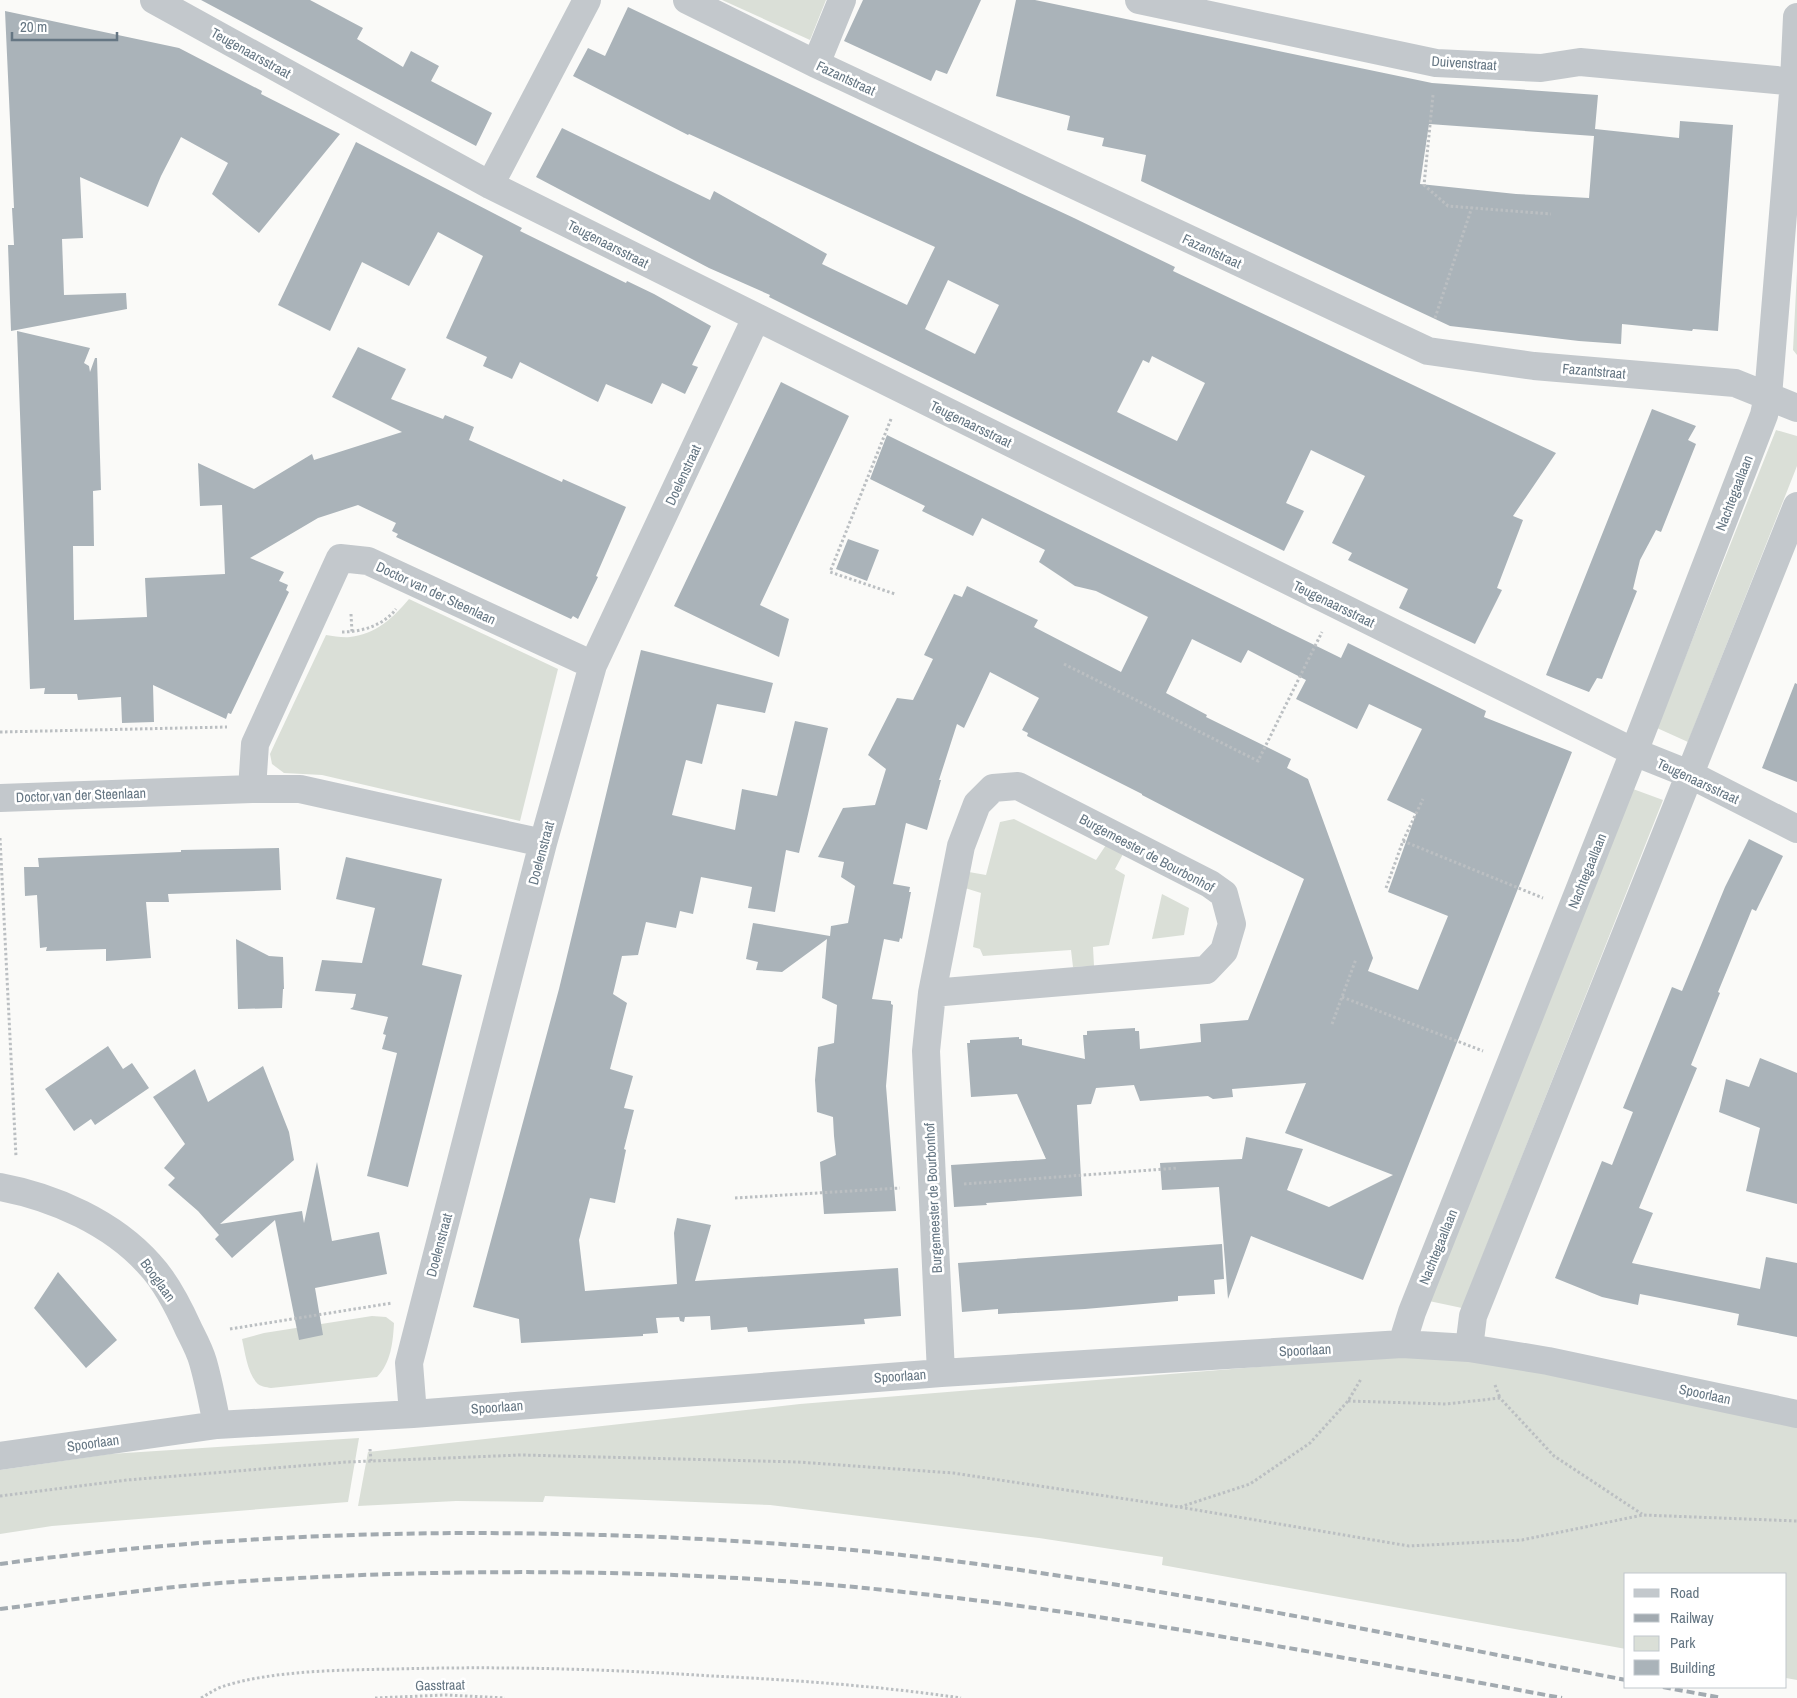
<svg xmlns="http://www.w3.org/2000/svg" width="1797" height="1698" viewBox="0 0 1797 1698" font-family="'Archivo Narrow',sans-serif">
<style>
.green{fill:#dadfd7}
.building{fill:#aab3b9;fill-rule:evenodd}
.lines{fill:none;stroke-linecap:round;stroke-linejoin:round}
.path{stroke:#bbbfc2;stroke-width:3;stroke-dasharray:2.5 2.5;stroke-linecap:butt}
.street{stroke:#c3c8cc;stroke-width:28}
.rail{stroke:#a2aab0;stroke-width:4;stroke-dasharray:8 4;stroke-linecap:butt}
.labels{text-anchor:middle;stroke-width:5;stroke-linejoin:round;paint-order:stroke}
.street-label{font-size:14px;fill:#657683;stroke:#fff}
</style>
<rect width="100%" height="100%" fill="#fafaf8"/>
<!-- green -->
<path class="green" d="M722 0H826L810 40Z
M1797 271V355L1793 350Z
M1776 430 1797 436V466L1688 742 1657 728Z
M409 599 558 669 520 821 322 775 284 773 272 764 270 754 276 741 326 635C334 636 343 638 350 637 376 634 393 618 409 599Z
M1633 789 1663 800 1462 1308 1429 1301Z
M1014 819 1096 860 1106 845 1123 854 1115 869 1125 875 1109 945 1093 947 1094 966 1073 967 1071 950 983 956 980 949 973 947 981 893 965 888 969 872 986 875 1000 822Z
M1162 894 1189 908 1184 935 1152 939Z
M372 1316 386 1317 394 1323C393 1342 391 1363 377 1377L271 1388C266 1387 260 1387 256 1382 247 1371 245 1352 242 1339L264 1333Z
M1415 1354 1489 1357 1797 1416V1680L1786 1678V1574H1626V1649L1162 1565 1163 1557 1039 1538 770 1505 545 1496 543 1502 456 1501 358 1506 368 1452 800 1404Z
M359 1438 348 1502 52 1526 0 1534V1470L110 1454Z"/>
<!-- building -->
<path class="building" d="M201 0H310L363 28 357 39 403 67 411 51 439 66 431 81 492 113 476 146Z
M863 0H981L947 74 936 70 931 81 844 41Z
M1016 0H1035L1432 83 1598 95 1595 129 1679 138 1680 121 1733 125 1718 331 1693 329 1692 331 1622 324 1621 344 1579 341 1450 326 1177 198 1141 181 1146 155 1102 146 1104 138 1067 130 1070 116 996 96ZM1429 124 1594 136 1589 198 1516 194 1420 184Z
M628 7 924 148 1074 218 1175 267 1173 271 1556 453 1513 516 1523 520 1497 588 1502 590 1475 644 1399 608 1408 589 1348 560 1352 553 1332 543 1365 476 1311 450 1286 503 1304 511 1284 551 809 317 769 297 770 295 709 268 536 177 562 128 710 200 714 191 827 254 822 264 907 305 935 247 689 134 688 135 573 76 588 48 605 56ZM948 280 999 305 975 354 925 329ZM1152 356 1205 383 1177 441 1117 412 1143 360 1149 363Z
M5 11 179 48 262 91 261 94 340 134 259 233 212 194 228 163 181 137 161 176 148 207 80 177 83 238 62 239 64 295 126 293 127 309 11 331 8 245H14L12 208H14Z
M356 142 522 228 520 231 626 283 627 281 654 294 711 326 692 365 698 367 685 394 662 383 652 404 606 384 598 402 520 362 512 379 483 366 487 357 446 338 483 256 438 232 409 286 362 262 330 331 278 305Z
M17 331 90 348 84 363 89 366 90 372 95 358H97L101 490 93 491 94 546H73L74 620 147 617 145 578 225 574 222 505 200 506 198 463 254 489 312 454 314 460 402 432 332 397 358 347 406 369 391 399 443 419 445 415 474 427 469 440 562 482 563 479 626 507 596 576 598 577 578 619 573 616 571 619 396 537 398 534 392 531 396 523 358 505 318 518 250 558 284 572 279 581 288 585 286 590 289 592 231 714 228 713 226 719 153 685 154 722 122 723 121 697 78 700 77 694H44L45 688 30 689Z
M781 382 849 416 760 605 789 619 779 657 674 606Z
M1652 409 1696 426 1688 440 1696 444 1661 532 1656 530 1640 560 1633 589 1637 591 1602 679 1597 678 1589 692 1546 675Z
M887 435 1341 658 1348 643 1486 711 1484 717 1572 752 1363 1280 1251 1236 1228 1299 1219 1187 1162 1190 1160 1163 1242 1159 1246 1137 1303 1149 1287 1190 1329 1207 1393 1175 1285 1133 1306 1083 1232 1089 1233 1097 1213 1099 1208 1096 1140 1101 1134 1085 1096 1088 1091 1104 1077 1105 1082 1196 986 1203 987 1205 954 1207 951 1165 1046 1159 1017 1094 971 1097 967 1043H970V1040L1019 1037V1039H1022V1045L1085 1059 1083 1035H1087V1031L1135 1028V1031H1139L1140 1049 1201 1042 1200 1024 1248 1020 1304 879 1142 795V794L1027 736 1028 733 1022 730 1039 698 990 672 964 728 957 724 939 780H941L927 830 906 823 893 884 910 887 909 892H911L902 939 900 938 899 942 884 939 872 999 891 1001V1004L893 1005 886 1086 896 1211 824 1214 820 1162 836 1155 834 1136 833 1117 817 1112 815 1080 818 1047 834 1043 837 1005 822 998 827 939 782 972 756 970 758 962 746 959 753 923 830 936 831 926 848 923 855 886 841 877 844 862 818 857 843 808 875 805 886 769 868 755 897 698 913 700 933 659 924 655 954 594 962 597 967 586 1038 620 1034 627 1121 672 1148 617 1096 591 1075 586 1039 562 1045 550 982 518 973 536 922 511 925 506 870 479ZM1192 639 1241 663 1248 650 1306 680 1296 699 1357 729 1369 704 1422 729 1387 800 1416 814 1388 892 1448 916 1418 990 1368 971 1373 958 1308 779 1287 768 1291 759 1206 717 1207 715 1166 693Z
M848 539 879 550 867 581 836 569Z
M641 650 773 683 765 713 717 704 702 764 686 760 672 815 735 830 742 789 777 796 795 721 828 728 799 853 786 850 775 912 748 908 752 887 701 877 693 914 680 911 676 928 646 922 638 955 622 956 613 994 627 1003 610 1069 633 1076 624 1108 634 1110 624 1149 626 1150 615 1203 590 1198 579 1240 585 1291 677 1284 674 1233 677 1218 711 1225 695 1281 898 1268 901 1316 864 1319 865 1324 748 1332 747 1327 711 1330 710 1316 685 1317 684 1322 680 1321 679 1317 656 1318 658 1333 643 1334V1336L521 1343 519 1319 473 1307 559 989Z
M1795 683 1797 684V782L1762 768Z
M1749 839 1783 856 1756 911 1752 909 1718 992 1720 993 1691 1065 1697 1068 1639 1208 1653 1213 1632 1263 1760 1289 1766 1257 1797 1263V1337L1737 1325 1739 1314 1640 1294 1638 1305 1602 1297 1555 1278 1602 1161 1612 1165 1633 1112 1623 1108 1672 987 1682 991 1725 887Z
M279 848 281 890 168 894 169 902H146L151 958 106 961V949L46 951 47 947 40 948 37 895 25 896 24 867H39L38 858 181 852V850Z
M346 857 442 879 422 965 462 975 408 1187 367 1176 397 1053 382 1049 386 1035 383 1034 388 1017 350 1009 353 1007 356 994 315 991 322 960 362 963 375 908 336 899Z
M236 939 269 956 283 957 284 989H283L282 1008 238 1009Z
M108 1046 123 1069 132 1063 149 1088 95 1125 91 1119 74 1131 45 1089Z
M1760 1058 1797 1073V1204L1746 1191 1760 1128 1719 1112 1726 1079 1749 1087Z
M263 1066 289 1132 294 1160 220 1224 302 1211 304 1223 317 1162 332 1241 379 1232 387 1274 315 1288 323 1335 299 1340 275 1220 232 1258 215 1239 219 1235 198 1211 168 1185 175 1178 164 1168 185 1144 153 1097 195 1069 208 1102Z
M1222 1244 1224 1279 1214 1280 1215 1294 1178 1296V1301L1085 1309 998 1314V1309L962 1312 958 1263Z
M58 1272 117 1340 86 1368 34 1308Z"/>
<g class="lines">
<!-- path -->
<path class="path" d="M1433 95 1424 185 1448 206 1551 214
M1435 318 1472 207
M891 419 830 572 895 594
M351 614 352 632
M342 632C362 632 384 625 396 609
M1064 664 1258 761 1322 632
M0 732 227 727
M0 838 16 1157
M1403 841 1543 898
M1386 888 1403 841 1423 799
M1342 997 1483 1051
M1332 1024 1356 959
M964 1184 1178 1168
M735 1198 900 1188
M230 1329 392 1303
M1495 1385 1500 1398
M1348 1401 1446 1404 1500 1398 1554 1456 1642 1514
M370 1449 371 1461
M0 1496 127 1480 347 1462 521 1455 798 1462 953 1473 1179 1507 1409 1546 1522 1540 1643 1515 1797 1521
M1180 1507 1250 1484 1310 1443 1348 1401 1361 1379
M201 1698C208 1694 214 1690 221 1687 272 1670 344 1670 397 1669 502 1666 607 1669 712 1676 795 1680 879 1686 961 1698
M375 1698 445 1695 505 1698"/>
<!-- street -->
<path class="street" d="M154 0 490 185 1634 752 1689 774 1797 829
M687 0 816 64 1428 351 1534 366 1735 383 1797 408
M1139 0 1436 63 1541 68 1580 62 1797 82
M816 64 842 0
M490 185 587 0
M1018 786 1210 884 1224 894 1232 924 1224 951 1206 970 932 993 961 846 977 804 993 788Z
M252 789 255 744 340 558 368 561 593 665
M0 798 252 789H300L543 843
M932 993 926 1051 941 1373
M0 1187C54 1197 113 1223 150 1265 165 1281 180 1310 189 1330 194 1340 200 1351 203 1362 209 1383 213 1404 217 1425
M1402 1344 1412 1312 1634 752 1764 415 1768 396 1794 81 1797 17
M1469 1348 1473 1316 1797 506
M413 1414 409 1363 543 843 593 665 756 318
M0 1456 217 1425 413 1414 941 1373 1402 1344 1469 1348 1548 1361 1797 1414"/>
<!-- rail -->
<path class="rail" d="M0 1564C152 1543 306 1534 460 1533 630 1533 800 1541 969 1563 1189 1592 1408 1638 1626 1680
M0 1609C55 1602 110 1594 165 1588 230 1581 296 1578 362 1575 507 1570 652 1571 796 1582 1054 1602 1309 1651 1562 1698
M1663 1687 1722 1698"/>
</g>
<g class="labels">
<!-- street labels -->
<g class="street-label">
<text transform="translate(251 53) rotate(29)" y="5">Teugenaarsstraat</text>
<text transform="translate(1464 63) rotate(4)" y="5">Duivenstraat</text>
<text transform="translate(846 78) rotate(25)" y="5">Fazantstraat</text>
<text transform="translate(608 244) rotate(27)" y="5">Teugenaarsstraat</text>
<text transform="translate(1212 251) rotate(25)" y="5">Fazantstraat</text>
<text transform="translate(1594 371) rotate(5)" y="5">Fazantstraat</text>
<text transform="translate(971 424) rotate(26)" y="5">Teugenaarsstraat</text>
<text transform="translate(683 475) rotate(-65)" y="5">Doelenstraat</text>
<text transform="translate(1734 493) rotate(-69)" y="5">Nachtegaallaan</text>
<text transform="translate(436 593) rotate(25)" y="5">Doctor van der Steenlaan</text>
<text transform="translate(1334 604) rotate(26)" y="5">Teugenaarsstraat</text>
<text transform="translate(1698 781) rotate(25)" y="5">Teugenaarsstraat</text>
<text transform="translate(81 795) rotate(-2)" y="5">Doctor van der Steenlaan</text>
<text transform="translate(541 853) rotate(-75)" y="5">Doelenstraat</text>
<text transform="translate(1147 853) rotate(28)" y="5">Burgemeester de Bourbonhof</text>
<text transform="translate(1587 871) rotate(-68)" y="5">Nachtegaallaan</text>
<text transform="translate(933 1198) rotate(-93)" y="5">Burgemeester de Bourbonhof</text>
<text transform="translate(439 1245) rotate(-75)" y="5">Doelenstraat</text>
<text transform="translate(1438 1247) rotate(-68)" y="5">Nachtegaallaan</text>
<text transform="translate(158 1280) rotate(54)" y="5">Booglaan</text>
<text transform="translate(1305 1350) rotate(-3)" y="5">Spoorlaan</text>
<text transform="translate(900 1376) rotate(-4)" y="5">Spoorlaan</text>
<text transform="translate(1705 1394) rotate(12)" y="5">Spoorlaan</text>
<text transform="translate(497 1407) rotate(-4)" y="5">Spoorlaan</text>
<text transform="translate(93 1443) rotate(-8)" y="5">Spoorlaan</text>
<text transform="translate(440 1685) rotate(-1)" y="5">Gasstraat</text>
</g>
</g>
<!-- legend -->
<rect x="1624" y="1573" width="162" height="115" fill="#ffffff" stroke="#c1c8cd"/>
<rect x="1634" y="1589" width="25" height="8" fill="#c3c8cc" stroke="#c1c8cd"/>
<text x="1670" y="1598" font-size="15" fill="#657683">Road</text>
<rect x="1634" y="1614" width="25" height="8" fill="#a2aab0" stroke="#c1c8cd"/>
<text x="1670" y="1623" font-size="15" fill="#657683">Railway</text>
<rect x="1634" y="1636" width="25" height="15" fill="#dadfd7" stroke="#c1c8cd"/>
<text x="1670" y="1648" font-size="15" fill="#657683">Park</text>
<rect x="1634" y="1660" width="25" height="15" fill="#aab3b9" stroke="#c1c8cd"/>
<text x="1670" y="1673" font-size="15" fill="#657683">Building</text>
<!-- scale -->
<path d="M12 32v8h105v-8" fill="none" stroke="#657683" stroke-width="2.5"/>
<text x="20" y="32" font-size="15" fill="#657683" stroke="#ffffff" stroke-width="4" paint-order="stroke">20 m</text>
</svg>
